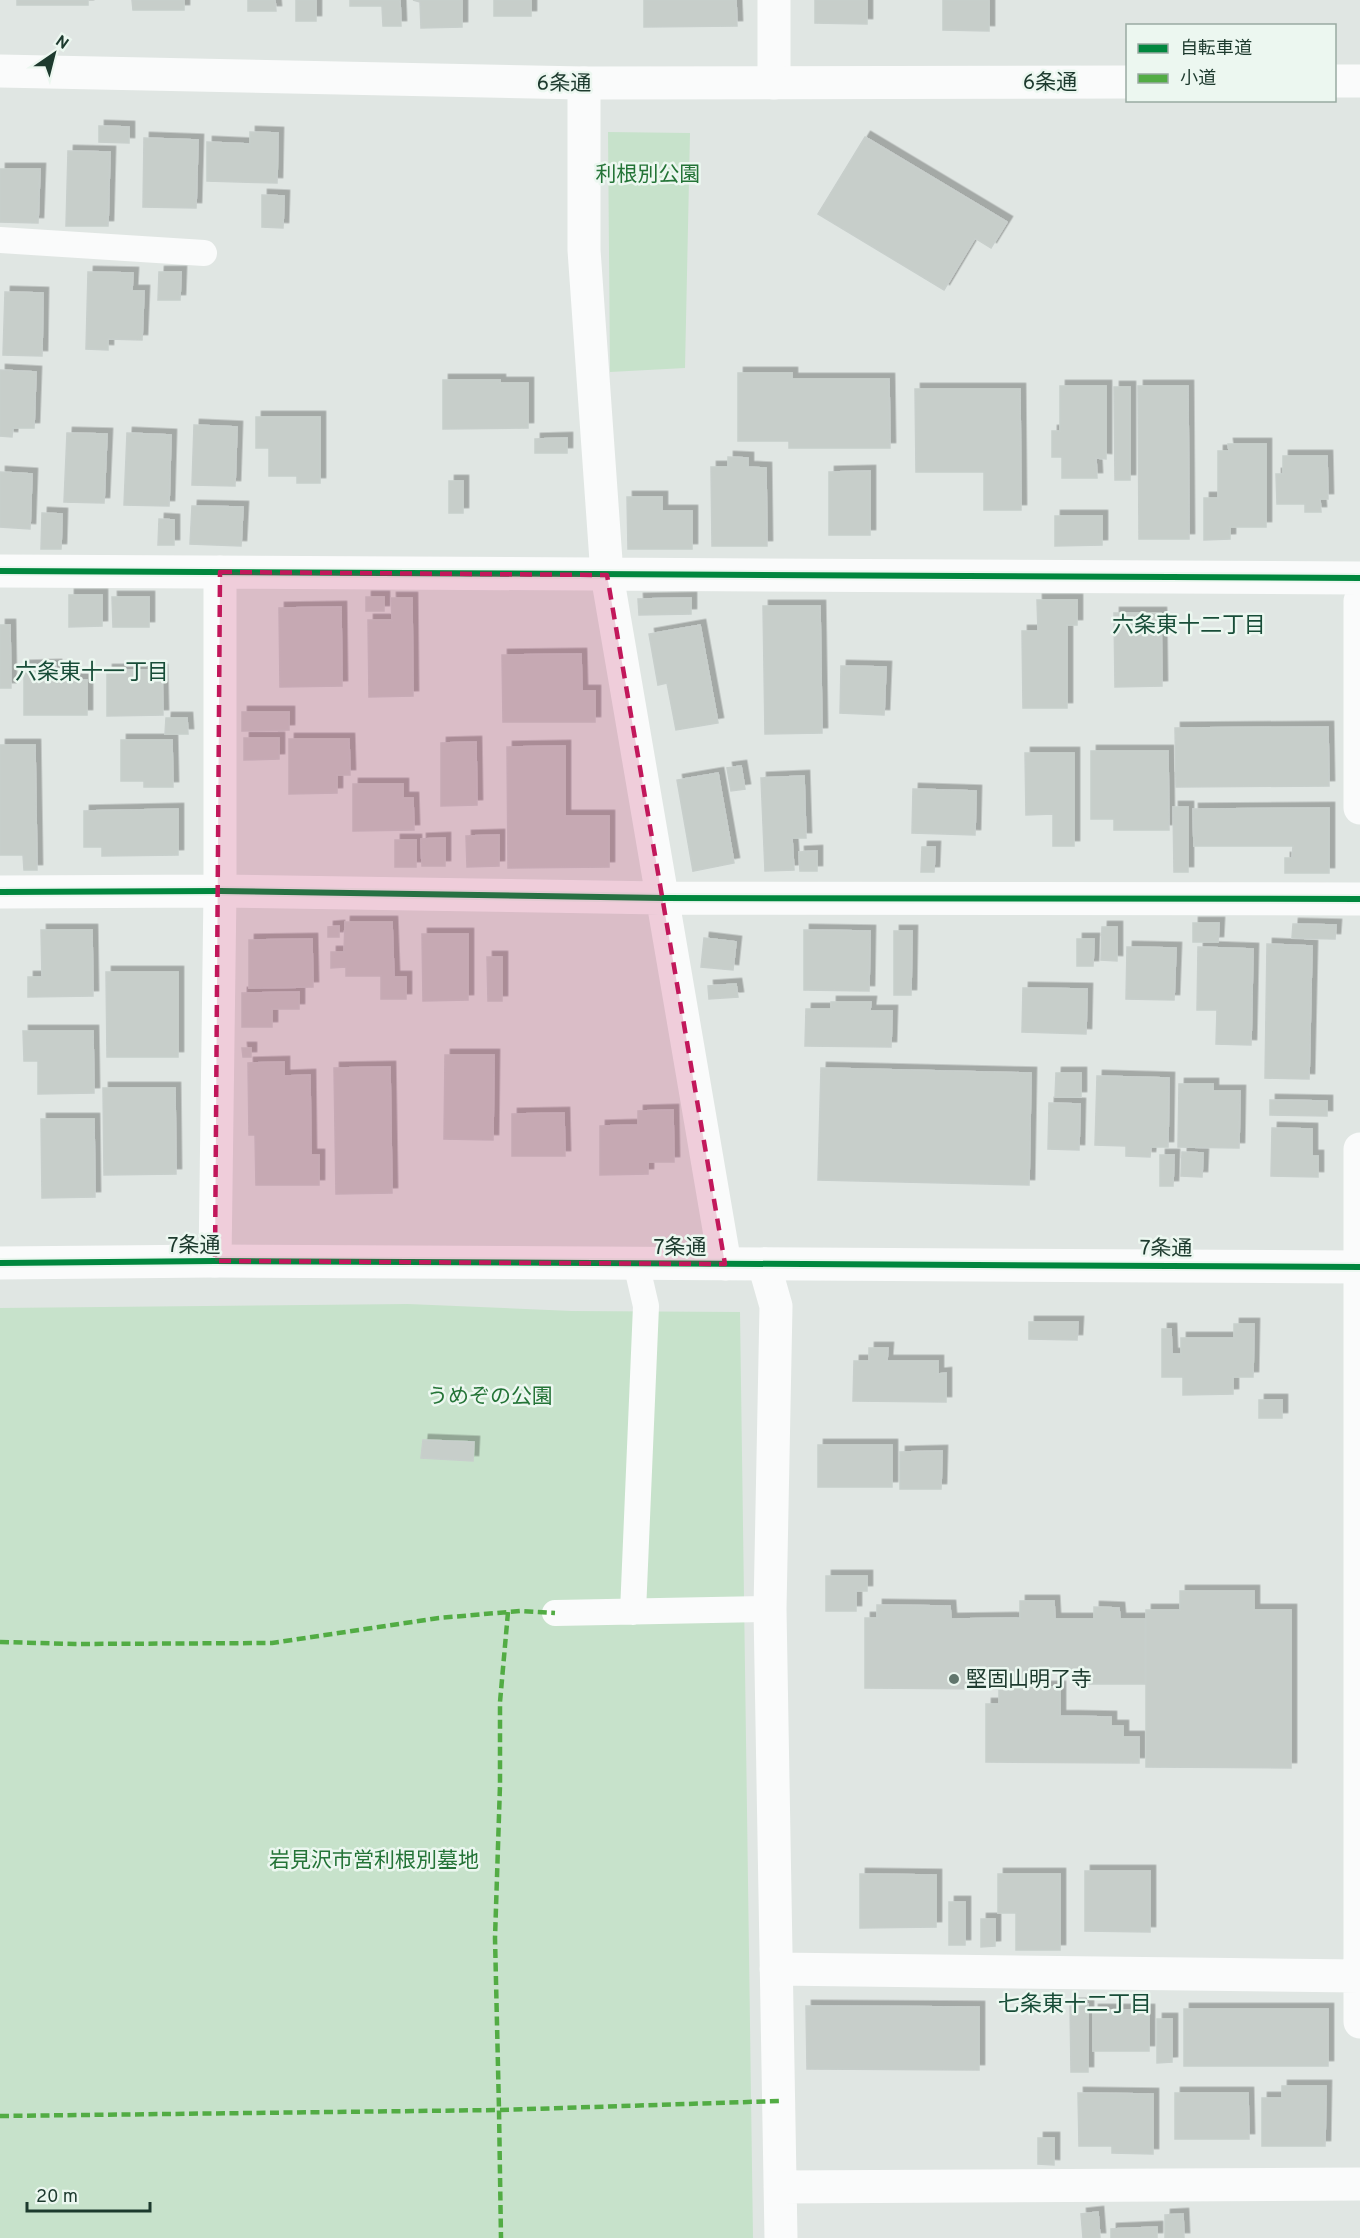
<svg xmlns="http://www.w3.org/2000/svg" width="1360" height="2238" viewBox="0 0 1360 2238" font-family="Overpass,'Noto Sans JP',sans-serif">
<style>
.green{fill:#c7e2cb}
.building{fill:#c7ceca;stroke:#c8cfcc;stroke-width:1.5;filter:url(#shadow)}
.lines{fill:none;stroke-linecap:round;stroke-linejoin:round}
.service{stroke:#fafbfb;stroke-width:26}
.minor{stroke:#fafbfb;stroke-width:33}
.tertiary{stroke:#fafbfb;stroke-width:33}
.quiet{stroke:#52ac44;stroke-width:4.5;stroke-dasharray:9 4.5;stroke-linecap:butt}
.cycleway-casing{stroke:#ecf7f0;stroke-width:10}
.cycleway{stroke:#00873e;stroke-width:6}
.marked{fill:#c2185b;fill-opacity:0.2;stroke:#c2185b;stroke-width:4.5;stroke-dasharray:12 8;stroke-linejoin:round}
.poi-dot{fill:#61766d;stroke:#ecf7f0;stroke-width:2}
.labels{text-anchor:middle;stroke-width:5;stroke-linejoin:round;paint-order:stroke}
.street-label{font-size:21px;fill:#1d3a2e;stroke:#ecf7f0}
.park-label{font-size:21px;fill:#247437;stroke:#ecf7f0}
.poi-label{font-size:21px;fill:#1d3a2e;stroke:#ecf7f0;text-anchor:start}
.neighbourhood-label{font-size:22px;fill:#184d38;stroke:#ecf7f0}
</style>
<defs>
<filter id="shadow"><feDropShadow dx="5.5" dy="-5.5" stdDeviation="0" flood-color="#0004"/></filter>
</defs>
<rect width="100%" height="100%" fill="#e0e6e3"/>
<!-- green -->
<path class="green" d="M608 132 690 133 685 368 610 372Z
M408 1304 572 1311 740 1312 753 2238H0V1308Z"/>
<!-- building -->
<path class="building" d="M17 0H88V5H17Z
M132 0H184V10H133Z
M248 0H275L276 11H248Z
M296 0H316V21H296Z
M350 0H400L401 26H383L382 6H350Z
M413 0H462V27L421 28 420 2Z
M494 0H531V16H494Z
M644 0H736L737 26 644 27Z
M815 0H867V24L815 23Z
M943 0H989V31L943 30Z
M99 126 129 127V143L99 142Z
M250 132 278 133 277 183 207 181V142L250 144Z
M865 137 1007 222 991 248 975 238 944 290 818 214Z
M144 138 198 140 196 208 143 207Z
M68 151 110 152 108 226H66Z
M0 169H40L38 223 0 222Z
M262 195 284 196 283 228 262 227Z
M88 272 133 273 132 291H144L142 340 108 339V350L86 349Z
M159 272H181L180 300H158Z
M5 292 43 293 42 356 3 355Z
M0 370 36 372 34 428H13L12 437 0 436Z
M738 373H792V379H889L890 448H789V441H738Z
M443 380H500V383H528V428L443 429Z
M1060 386H1106V459L1096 458 1097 478H1062V457H1052V431H1060Z
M1138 386H1188L1189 539H1139Z
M1114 387H1130V480H1115Z
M915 389H1020L1021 510H984V472H916Z
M256 417H320V483H297V476H269V448H256Z
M194 425 237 427 235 486 192 485Z
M67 433 107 434 104 503 64 502Z
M127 433 171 435 169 506 124 505Z
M567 438V453H535V439Z
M1228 444H1266V527H1230V539L1204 540V498H1218V451H1229Z
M1283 456H1327L1328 499H1320L1321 512H1305V504H1277L1276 474H1283Z
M728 457 748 458V467L766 468 767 546H712L711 467H728Z
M870 471V535H829V472Z
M0 472 32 474 30 529 0 527Z
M449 481H463V513H449Z
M627 497H662V511H692V549H628Z
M192 506 243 507 241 546 190 544Z
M42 513 62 514 61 549H41Z
M1055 516H1102V545L1055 546Z
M159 519 174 520V545H158Z
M69 595H102V626L69 627Z
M112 597H149V627H113Z
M366 597H384V611H366Z
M391 598H412L413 696 369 697 368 620H392Z
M691 598V614L639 615 638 599Z
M1037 600H1077V625H1067V708H1023L1022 631H1038Z
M763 606H820L822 733 765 734Z
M341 607 342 686 280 687 279 608Z
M1114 613H1161L1162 686 1115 687Z
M0 625H10L11 688H0Z
M700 625 718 723 676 730 667 683 658 685 649 634Z
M581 654 582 691H595V722H503L502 655Z
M56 665 55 679 87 680V715H24V666Z
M841 666 886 667 884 715 840 713Z
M107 670H162L163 715 107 716Z
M242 712H289V730L242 731Z
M166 718H187L188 734H165Z
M1328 727 1329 786 1176 787 1175 728Z
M244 738H279V759L244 760Z
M289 739H349L350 775H337V793L289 794Z
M121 740H172L173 787H144V781H121Z
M476 742 477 805 441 806V743Z
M0 745H35L37 870H24L23 855H0Z
M565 746V816H609V867L508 868 507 747Z
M1091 751H1168L1169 830H1114V819H1091Z
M1025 753H1074V846H1053V814L1026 815Z
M741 766 745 789 731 791 727 768Z
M718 773 734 863 693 871 677 780Z
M804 776 806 838H792L794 870 765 871 761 778Z
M353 784H403V798H413L414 830 353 831Z
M913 789 976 791 975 835 912 833Z
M1173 807H1188V872H1174Z
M1329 808V873H1285V858H1292L1293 846H1194L1193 809Z
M178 809V855L102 856V847H84V811Z
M499 835V866L467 867 466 836Z
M445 838V866H422L421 839Z
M395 840H416V867H395Z
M922 847H935L934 872H921Z
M817 851V871H800L799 852Z
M345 922H392L394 977H406V999H381V976H346V967L331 968V952H344Z
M1193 923H1219L1218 942H1193Z
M1293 924 1336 925 1335 939 1292 938Z
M339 926V937H328V927Z
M1102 927H1117V961L1101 960Z
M41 930H92L93 996 28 997V977H42Z
M804 930 870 931 869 991 804 990Z
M894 931H912L911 995H894Z
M422 934H468V1000L423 1001Z
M704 938 736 942 733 970 701 967Z
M312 939 313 987 249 988V940Z
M1077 939H1094L1093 966H1077Z
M1267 944 1312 946 1309 1079 1265 1078Z
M1127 947 1176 948 1174 1000 1126 999Z
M1198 947 1253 949 1251 1045 1216 1044 1217 1010H1197Z
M487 957H502V1001H488Z
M106 972H178V1057H107Z
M736 984 738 997 709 999 708 986Z
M1023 988 1087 989 1086 1034 1022 1032Z
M299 992V1009H272V1027H242V993Z
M831 1002H871L870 1011H892L891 1047 805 1046 806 1009H831Z
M23 1031H93L94 1093 38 1094V1061H24Z
M242 1048H251V1057H243Z
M445 1055H494L493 1140 444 1139Z
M284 1062V1076L310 1075 311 1155H319V1185H256L255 1135H249L248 1063Z
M390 1067 392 1193 336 1194 334 1068Z
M821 1068 1031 1073 1029 1185 818 1180Z
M1056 1073H1081V1097H1055Z
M1097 1076 1169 1078 1168 1147H1151L1150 1157 1126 1156V1146L1095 1145Z
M1179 1084H1213V1091H1240L1239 1148 1178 1147Z
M103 1088H175L176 1174 104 1175Z
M1270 1100 1327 1101V1116L1270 1115Z
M1049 1103 1080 1104 1079 1150 1048 1149Z
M673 1110 674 1162H648V1174L600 1175V1126L638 1125V1111Z
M564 1113 565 1156H512V1114Z
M41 1119H94L95 1197 42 1198Z
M1272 1128 1312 1129V1156H1318V1177L1271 1176Z
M1182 1152 1203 1153 1202 1177 1181 1176Z
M1160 1155H1174L1173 1186H1160Z
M1029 1322H1078L1077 1340 1029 1339Z
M1234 1324H1254L1253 1377H1233V1394L1183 1395V1377H1162V1329H1171L1172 1354H1181V1338H1234Z
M869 1348H888L887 1361H938V1374L946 1373V1402L853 1401 854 1361H869Z
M1259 1400H1282V1418H1259Z
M423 1440 474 1442 473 1461 421 1458Z
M818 1445H892V1487H818Z
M942 1451 941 1489H900V1452Z
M826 1576H867V1591H856V1611H826Z
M1180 1591H1254V1610H1291V1768L1146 1767V1610H1180Z
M1020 1601H1054L1055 1619H1094V1607L1119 1608 1120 1619H1145V1684H1088L1087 1674 1043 1673V1687H1060V1716L1111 1717V1726H1123V1737H1139V1763L986 1762V1704H999V1689L865 1688V1618H877V1605L950 1606 951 1619 1020 1618Z
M1085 1871H1150V1932L1085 1931Z
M860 1874 936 1875V1927L860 1928Z
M998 1874H1060V1950H1016V1913H998Z
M949 1902H965V1945H949Z
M981 1919H995V1946L981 1947Z
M1070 2004H1088V2072H1071Z
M806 2006 979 2007V2070L807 2069Z
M1184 2009H1328V2066H1184Z
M1093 2010H1149V2051H1093Z
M1157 2019H1172V2062L1157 2063Z
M1282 2086H1326L1325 2146H1262V2098H1282Z
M1078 2093 1153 2094V2154L1112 2153V2146H1079Z
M1175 2093H1248L1249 2139H1175Z
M1038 2138H1054V2165L1038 2164Z
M1098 2212 1100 2238H1083L1081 2214Z
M1183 2214 1184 2238H1165V2215Z
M1157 2227V2238H1111V2229Z"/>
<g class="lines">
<!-- service -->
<path class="service" d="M0 240 204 253
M633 1612 646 1306 636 1263
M555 1613 770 1609"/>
<!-- minor -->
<path class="minor" d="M774 0V83
M584 83V250L607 575 725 1264
M0 571 1360 578
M1360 601V808
M0 892 220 891 662 898 1360 899
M1360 1149V1260
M215 1261 220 891V572
M764 1264 776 1306 770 1609 781 2238
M1360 1269V2022
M776 1969 1359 1976
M780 2187 1360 2184"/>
<!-- tertiary -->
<path class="tertiary" d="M0 71 584 83 1128 82
M1334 81H1360
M0 1263 215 1261 1360 1267"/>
<!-- quiet -->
<path class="quiet" d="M508 1612 500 1702V1785L495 1938 499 2110 779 2101
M0 1642 75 1644 272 1643 439 1618 520 1611 555 1613
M0 2116 499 2110 501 2238"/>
<!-- cycleway casing -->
<g class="cycleway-casing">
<path id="cycleway" d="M0 571 1360 578
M0 892 220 891 662 898 1360 899
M0 1263 215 1261 1360 1267"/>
</g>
<!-- cycleway -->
<use href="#cycleway" class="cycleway"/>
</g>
<!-- marked area -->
<path class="marked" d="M220 572 607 575 725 1264 215 1261Z"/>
<!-- markers -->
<circle class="poi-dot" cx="954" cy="1679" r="6"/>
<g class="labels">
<!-- street labels -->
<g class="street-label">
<text x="1050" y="89">6条通</text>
<text transform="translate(564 83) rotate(1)" y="7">6条通</text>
<text x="194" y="1252">7条通</text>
<text x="680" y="1254">7条通</text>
<text transform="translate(1166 1248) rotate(1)" y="7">7条通</text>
</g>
<!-- park labels -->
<g class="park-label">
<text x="648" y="181">利根別公園</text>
<text x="490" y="1403">うめぞの公園</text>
<text x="374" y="1867">岩見沢市営利根別墓地</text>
</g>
<!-- poi labels -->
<g class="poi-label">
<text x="966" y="1686">堅固山明了寺</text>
</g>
<!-- neighbourhood labels -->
<g class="neighbourhood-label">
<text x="1189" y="632">六条東十二丁目</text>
<text x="92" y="679">六条東十一丁目</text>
<text x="1075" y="2011">七条東十二丁目</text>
</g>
</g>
<!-- legend -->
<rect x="1126" y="24" width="210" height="78" fill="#ecf7f0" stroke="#99aba2" stroke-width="1.5"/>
<rect x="1138" y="44" width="30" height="9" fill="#00873e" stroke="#99aba2" stroke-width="1.5"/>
<text x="1180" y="54" font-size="18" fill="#1d3a2e">自転車道</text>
<rect x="1138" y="74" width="30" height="9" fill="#52ac44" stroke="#99aba2" stroke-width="1.5"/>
<text x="1180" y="84" font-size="18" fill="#1d3a2e">小道</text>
<!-- north arrow -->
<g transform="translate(54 54) rotate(35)" stroke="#ecf7f0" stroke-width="4.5" paint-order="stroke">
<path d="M0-4.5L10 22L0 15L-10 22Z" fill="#1d3a2e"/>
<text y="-9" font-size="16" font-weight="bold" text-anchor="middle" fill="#1d3a2e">N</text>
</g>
<!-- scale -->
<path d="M27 2202v9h123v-9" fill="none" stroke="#1d3a2e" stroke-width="3"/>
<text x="36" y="2202" font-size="18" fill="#1d3a2e" stroke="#ecf7f0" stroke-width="4.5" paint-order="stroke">20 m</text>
</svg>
